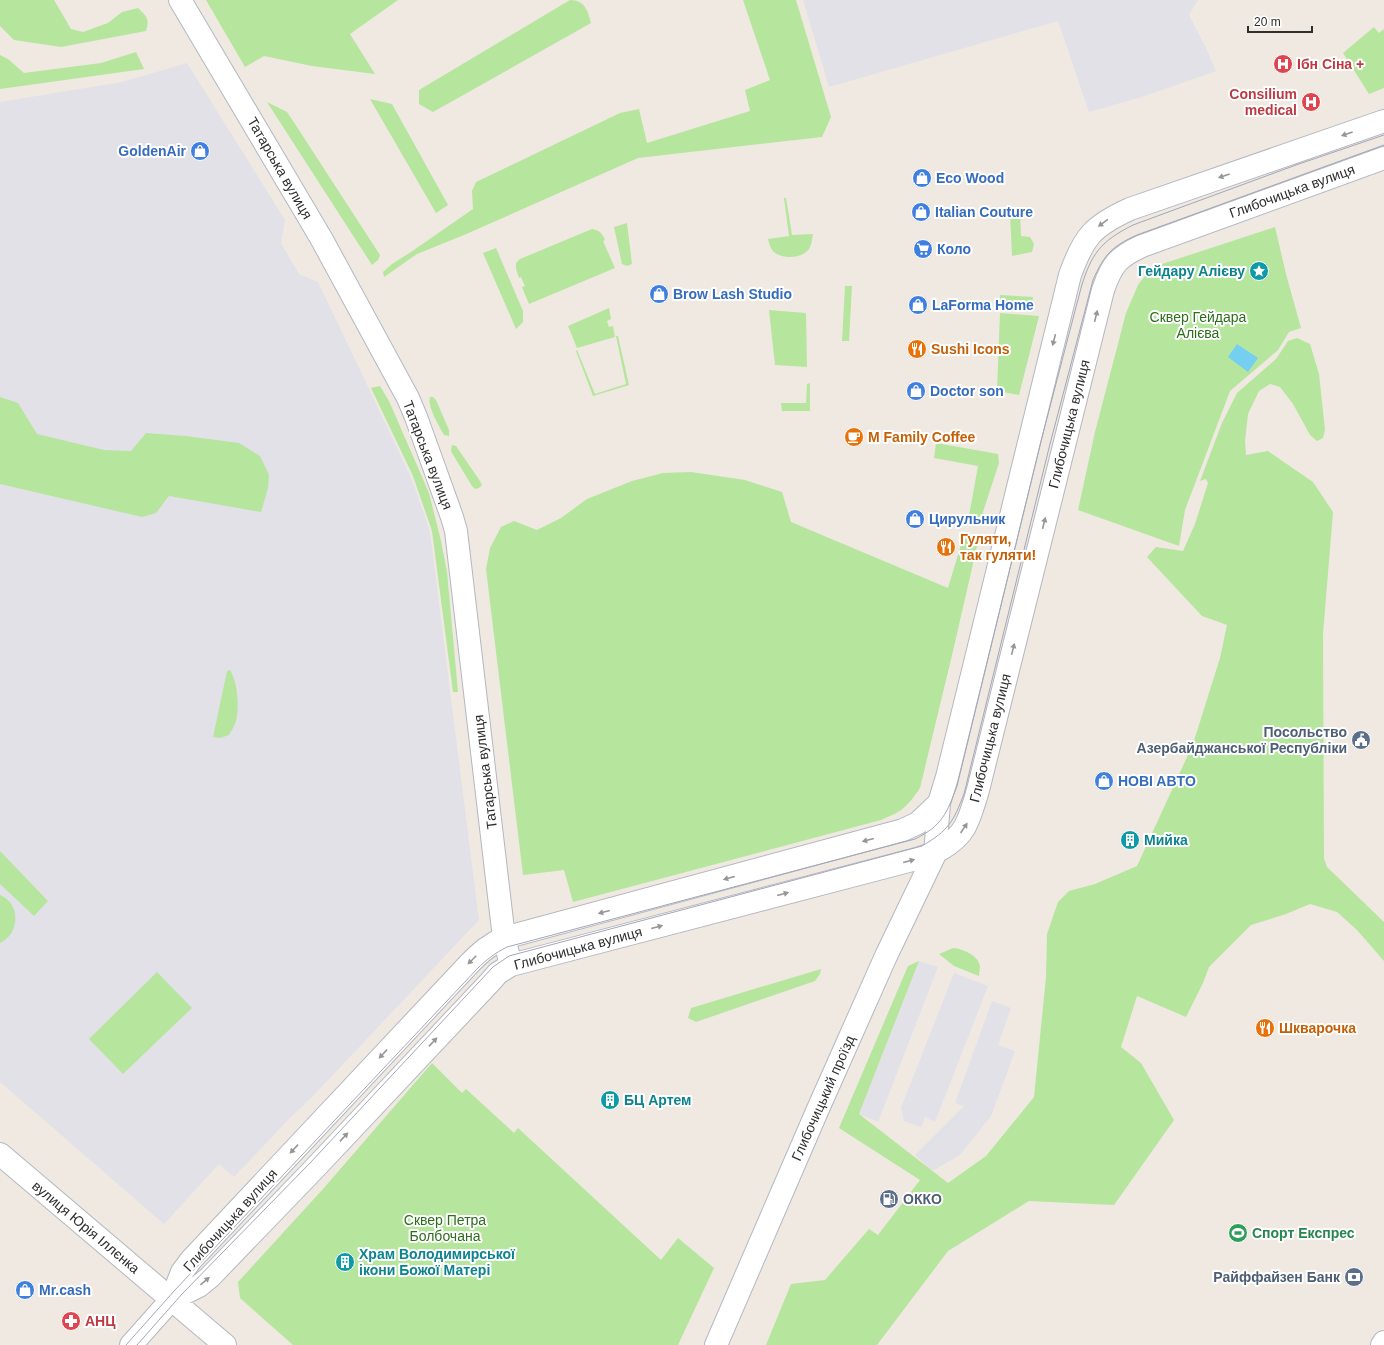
<svg xmlns="http://www.w3.org/2000/svg" width="1384" height="1345" viewBox="0 0 1384 1345" font-family="Arial,sans-serif">
<style>
.industrial{fill:#e3e1e8}
.green{fill:#b6e59e}
.water{fill:#75cff0}
.lines{fill:none;stroke-linecap:round;stroke-linejoin:round}
.minor-casing{stroke:#b4b7c1;stroke-width:24}
.secondary-casing{stroke:#b4b7c1;stroke-width:24}
.minor{stroke:#fff;stroke-width:22}
.secondary{stroke:#fff;stroke-width:22}
.tram{stroke:#a3a6b8;stroke-width:1}
.oneway{fill:#969696}
.labels{text-anchor:middle;stroke-width:4;stroke-linejoin:round;paint-order:stroke}
.health-label{font-size:14px;font-weight:bold;fill:#be3a42;stroke:#fff;text-anchor:start}
.shop-label{font-size:14px;font-weight:bold;fill:#366cbe;stroke:#fff;text-anchor:start}
.street-label{font-size:14px;fill:#2e2e2e;stroke:#fff}
.culture-label{font-size:14px;font-weight:bold;fill:#0d838f;stroke:#fff;text-anchor:start}
.park-label{font-size:14px;fill:#2c6e1b;stroke:#fff}
.food-label{font-size:14px;font-weight:bold;fill:#c56008;stroke:#fff;text-anchor:start}
.service-label{font-size:14px;font-weight:bold;fill:#4e5e75;stroke:#fff;text-anchor:end}
.leisure-label{font-size:14px;font-weight:bold;fill:#27864d;stroke:#fff;text-anchor:start}
</style>
<rect width="100%" height="100%" fill="#efe9e1"/>
<!-- industrial -->
<path class="industrial" d="M803 0H1198L1189 15 1206 48 1216 71 1145 96 1089 112 1058 21 829 87Z
M187 63 285 220 281 243 299 274 318 282 411 477 425 516 430 532 479 920 314 1095 288 1120 234 1177 219 1164 164 1224 0 1082V102L122 82Z
M919 961 938 967 878 1122 859 1114Z
M954 973 988 986 935 1122 925 1117 921 1127 904 1121 901 1108Z
M992 1001 1011 1008 998 1045 1015 1051 991 1116 960 1155 932 1171 915 1155 964 1106 955 1103Z"/>
<!-- green -->
<path class="green" d="M0 0H54L71 29 83 32 108 23 122 12 138 8C146 16 150 18 146 31L61 47 14 40 0 26Z
M206 0H398L350 34 375 74 312 66 264 56 245 67Z
M570 0C585 0 588 11 591 23L433 112 419 104V90Z
M743 0H796L831 117 822 137 638 158 464 235 417 254 384 277 383 272 392 264 411 252 473 209 472 191 476 182 620 113 639 109 647 143 750 111 745 90 770 80Z
M1374 27 1379 33 1384 29V88L1369 94 1343 53Z
M136 52 144 69 0 89V55L8 59 24 73 101 63Z
M370 99 392 104 448 205 436 213Z
M267 102 287 112 295 124 380 255 378 260 372 265Z
M784 198H786L792 235 813 234C812 238 812 243 810 247 805 259 781 260 773 251 770 248 769 242 768 239L789 236Z
M1020 211 1021 236 1030 237 1034 244 1032 252 1012 256 1010 212Z
M627 223 632 264 627 266 622 264 614 227Z
M1275 227 1286 274 1301 328 1289 332 1278 350 1230 391 1185 510 1179 546 1078 510 1095 432 1126 313 1138 285 1147 273 1159 265Z
M592 229C599 230 602 233 605 240L603 241 615 268 529 304 522 287 525 286 521 277 519 278 516 269V263L520 259Z
M496 248 523 311V322L516 329 483 253Z
M845 286H852L849 341H842Z
M1000 295 1033 297 1031 310 1000 306Z
M609 308 611 319 607 321 609 327 613 326 615 337 577 348 568 326Z
M769 310 806 313 807 367 775 365Z
M1000 313 1039 316 1019 395 997 391Z
M616 336H618L629 385 593 396 576 351 577 350 595 394 626 384Z
M1297 338 1310 344 1319 374 1325 430 1323 438 1317 441 1310 435 1293 404 1280 387 1270 384 1259 391 1248 414 1245 441 1246 455 1268 451 1313 482 1333 512 1323 634 1324 858 1327 867 1384 922V961L1357 930 1337 912 1310 904 1286 914 1251 925 1209 967 1203 983 1186 1017 1137 996 1121 1047 1141 1063 1174 1120 1114 1205 1029 1201 948 1251 877 1345H766L791 1284 825 1280 869 1229 878 1235 920 1180 839 1128 908 966 919 961 859 1114 948 1183 986 1156 1034 1097 1046 977 1047 934 1058 902 1069 891 1095 884 1137 866 1193 744 1220 658 1227 625 1202 616 1147 557 1156 547 1183 551 1195 524 1208 483 1206 479 1200 481 1222 423 1237 393 1276 359 1288 341Z
M810 383V411H782L781 403H806L807 384Z
M380 386 389 401 429 493 441 541 447 572 458 692H453L432 531 413 476 371 388Z
M0 397 18 403 37 434 104 450 131 451 146 433 186 436 239 443 260 456 269 475 268 488 261 512 169 496 156 513 142 517 0 484Z
M430 397H433L436 400 449 430V436L444 435C439 426 427 406 430 397Z
M936 443 998 454 999 463 981 518 969 516 978 466 934 458Z
M452 445 456 446 480 481 482 485 479 488 475 489 472 486 452 453 451 450Z
M691 472 745 480 782 492 791 522 948 588 963 538 978 542 953 651 920 788C907 807 903 811 881 820L573 902 564 870 523 875 486 569 490 548 501 527 514 521 537 530 561 518 587 499 632 481 663 473Z
M230 670C238 682 240 711 235 724 233 728 231 732 229 735L220 738 213 737 227 671Z
M0 851 48 901 34 916 0 884Z
M0 895C21 903 20 934 0 943Z
M953 948C963 949 978 955 980 966 980 969 979 973 979 976L954 966 939 954Z
M821 969 820 974 815 981 696 1022 688 1018 691 1008Z
M157 972 192 1008 123 1074 89 1039Z
M432 1063 462 1093 466 1089 514 1133 518 1128 661 1260 678 1238 714 1268 678 1345H293L240 1298 238 1282 323 1189Z"/>
<!-- water -->
<path class="water" d="M1237 344 1258 358 1248 372 1228 357Z"/>
<g class="lines">
<!-- minor casing -->
<g class="minor-casing">
<path id="minor" d="M180 0 321 238 408 398 416 417 452 517 456 531 504 938 511 965
M131 1345 171 1300
M1382 1345 1384 1342"/>
</g>
<!-- secondary casing -->
<g class="secondary-casing">
<path id="secondary" d="M0 1154 225 1345
M171 1300 199 1286 210 1277 315 1168 491 981 498 973 511 965 920 858C939 852 961 840 968 820 972 811 975 800 978 790L1103 290C1112 264 1118 257 1142 246L1384 158
M171 1300 182 1272 191 1260 470 963C481 952 490 944 504 938L903 830 918 823 939 803
M716 1345 818 1109 886 956 935 854 939 803 947 777 1070 275C1084 236 1093 226 1130 209L1384 121"/>
</g>
<!-- minor -->
<use href="#minor" class="minor"/>
<!-- secondary -->
<use href="#secondary" class="secondary"/>
<!-- tram -->
<path class="tram" d="M126 1345 175 1290 477 969C486 960 495 953 507 947L915 839C942 826 947 813 957 786L1041 441 1081 288C1091 254 1101 241 1133 225L1296 165 1384 135
M137 1345 182 1294 310 1163 493 967 509 956 922 846C949 830 953 822 964 794L1050 444 1093 280C1104 255 1112 246 1137 235L1384 145"/>
</g>
<!-- one-way arrows -->
<defs><path id="oneway-solid" d="M-6-.8H1V-3.2L6.5 0L1 3.2V.8H-6Z"/></defs>
<g class="oneway">
<use href="#oneway-solid" transform="translate(1347 134) rotate(161)"/>
<use href="#oneway-solid" transform="translate(1224 176) rotate(161)"/>
<use href="#oneway-solid" transform="translate(1103 223) rotate(144)"/>
<use href="#oneway-solid" transform="translate(1096 316) rotate(-76)"/>
<use href="#oneway-solid" transform="translate(1054 340) rotate(104)"/>
<use href="#oneway-solid" transform="translate(1044 523) rotate(-76)"/>
<use href="#oneway-solid" transform="translate(1013 649) rotate(-76)"/>
<use href="#oneway-solid" transform="translate(964 828) rotate(-56)"/>
<use href="#oneway-solid" transform="translate(868 840) rotate(165)"/>
<use href="#oneway-solid" transform="translate(909 861) rotate(-15)"/>
<use href="#oneway-solid" transform="translate(729 878) rotate(165)"/>
<use href="#oneway-solid" transform="translate(783 894) rotate(-15)"/>
<use href="#oneway-solid" transform="translate(604 912) rotate(165)"/>
<use href="#oneway-solid" transform="translate(657 927) rotate(-15)"/>
<use href="#oneway-solid" transform="translate(472 960) rotate(135)"/>
<use href="#oneway-solid" transform="translate(433 1042) rotate(-47)"/>
<use href="#oneway-solid" transform="translate(383 1054) rotate(133)"/>
<use href="#oneway-solid" transform="translate(344 1137) rotate(-47)"/>
<use href="#oneway-solid" transform="translate(294 1149) rotate(133)"/>
<use href="#oneway-solid" transform="translate(205 1281) rotate(-41)"/>
</g>
<!-- icons -->
<defs>
<g id="hospital-disc" transform="scale(1)"><circle r="9.5" fill="#e0444e" stroke="#fff"/><path d="M-5-5h3v3.5h4V-5h3V5h-3V1.5h-4V5h-3Z" fill="#fff"/></g>
<g id="shop-disc" transform="scale(1)"><circle r="9.5" fill="#3f7fe0" stroke="#fff"/><path d="M-5-2.5h2.3a2.7 3.5 0 0 1 5.4 0H5L5.5 6h-11ZM-1.5-2.5h3a1.5 2.3 0 0 0-3 0Z" fill="#fff"/></g>
<g id="supermarket-disc" transform="scale(1)"><circle r="9.5" fill="#3f7fe0" stroke="#fff"/><path d="M-6-5.5h2.5l.6 2H6L4.5 2H-2.5L-4.4-4H-6ZM-1.5 3.2a1.3 1.3 0 1 0 .1 0ZM3 3.2a1.3 1.3 0 1 0 .1 0Z" fill="#fff"/></g>
<g id="sight-disc" transform="scale(1)"><circle r="9.5" fill="#0f9aa8" stroke="#fff"/><path d="M0-6L1.8-2.2L6-1.7L2.9 1.2L3.7 5.4L0 3.3L-3.7 5.4L-2.9 1.2L-6-1.7L-1.8-2.2Z" fill="#fff"/></g>
<g id="restaurant-disc" transform="scale(1)"><circle r="9.5" fill="#e8710a" stroke="#fff"/><path d="M-5-6h1v4h1v-4h1v4h1v-4h1v5L-1.5 .5V6h-2V.5L-5-1ZM5-6V6H3V1.5H1.5Q1.5-4 5-6Z" fill="#fff"/></g>
<g id="cafe-disc" transform="scale(1)"><circle r="9.5" fill="#e8710a" stroke="#fff"/><path d="M-5.5-4.5H6V0H3Q3 3.5 0 3.5H-2.5Q-5.5 3.5-5.5 0ZM3-3.2v2h1.7v-2ZM-6 4.5H4V6H-6Z" fill="#fff"/></g>
<g id="civic-disc" transform="scale(1)"><circle r="9.5" fill="#5c6f8a" stroke="#fff"/><path d="M-.6-6.5H3V-4.5H.6V-3L4-1V1h2V6H-6V1h2V-1L-.6-3ZM-1.2 2.5V6h2.4V2.5Z" fill="#fff"/></g>
<g id="building-disc" transform="scale(1)"><circle r="9.5" fill="#0f9aa8" stroke="#fff"/><path d="M-4-6H4V6H1V3H-1V6H-4ZM-2.5-4.3h1.7v1.8h-1.7ZM.8-4.3h1.7v1.8H.8ZM-2.5-1h1.7V.8h-1.7ZM.8-1h1.7V.8H.8Z" fill="#fff"/></g>
<g id="fuel-disc" transform="scale(1)"><circle r="9.5" fill="#5c6f8a" stroke="#fff"/><path d="M-5.5-6h7V0h2V4h1.3V-2.5L3-4.5l.8-.8L6-3V5H2.5V1h-1V6h-7ZM-4.2-4.7v3.2H.2V-4.7Z" fill="#fff"/></g>
<g id="stadium-disc" transform="scale(1)"><circle r="9.5" fill="#2e9e5b" stroke="#fff"/><path d="M0-5a6.5 5 0 1 0 0 10a6.5 5 0 1 0 0-10ZM-3.5-1.8h7v3.6h-7Z" fill="#fff"/></g>
<g id="bank-disc" transform="scale(1)"><circle r="9.5" fill="#5c6f8a" stroke="#fff"/><path d="M-6-4H6V4H-6ZM0-2.3a2.3 2.3 0 1 0 0 4.6a2.3 2.3 0 1 0 0-4.6Z" fill="#fff"/></g>
<g id="pharmacy-disc" transform="scale(1)"><circle r="9.5" fill="#e0444e" stroke="#fff"/><path d="M-2-6h4v4h4v4h-4v4h-4v-4h-4v-4h4Z" fill="#fff"/></g>
</defs>
<g fill-rule="evenodd">
<use href="#hospital-disc" x="1283" y="64"/>
<use href="#hospital-disc" x="1311" y="102"/>
<use href="#shop-disc" x="200" y="151"/>
<use href="#shop-disc" x="922" y="178"/>
<use href="#shop-disc" x="921" y="212"/>
<use href="#supermarket-disc" x="923" y="249"/>
<use href="#sight-disc" x="1259" y="271"/>
<use href="#shop-disc" x="659" y="294"/>
<use href="#shop-disc" x="918" y="305"/>
<use href="#restaurant-disc" x="917" y="349"/>
<use href="#shop-disc" x="916" y="391"/>
<use href="#cafe-disc" x="854" y="437"/>
<use href="#shop-disc" x="915" y="519"/>
<use href="#restaurant-disc" x="946" y="547"/>
<use href="#civic-disc" x="1361" y="740"/>
<use href="#shop-disc" x="1104" y="781"/>
<use href="#building-disc" x="1130" y="840"/>
<use href="#restaurant-disc" x="1265" y="1028"/>
<use href="#building-disc" x="610" y="1100"/>
<use href="#fuel-disc" x="889" y="1199"/>
<use href="#stadium-disc" x="1238" y="1233"/>
<use href="#building-disc" x="345" y="1262"/>
<use href="#bank-disc" x="1354" y="1277"/>
<use href="#shop-disc" x="25" y="1290"/>
<use href="#pharmacy-disc" x="71" y="1321"/>
</g>
<g class="labels">
<!-- health labels -->
<g class="health-label">
<text x="1297" y="69">Ібн Сіна +</text>
<text x="1297" y="99" text-anchor="end">Consilium<tspan x="1297" dy="16">medical</tspan></text>
<text x="85" y="1326">АНЦ</text>
</g>
<!-- shop labels -->
<g class="shop-label">
<text x="186" y="156" text-anchor="end">GoldenAir</text>
<text x="936" y="183">Eco Wood</text>
<text x="935" y="217">Italian Couture</text>
<text x="937" y="254">Коло</text>
<text x="673" y="299">Brow Lash Studio</text>
<text x="932" y="310">LaForma Home</text>
<text x="930" y="396">Doctor son</text>
<text x="929" y="524">Цирульник</text>
<text x="1118" y="786">HОBI ABTO</text>
<text x="39" y="1295">Mr.cash</text>
</g>
<!-- street labels -->
<g class="street-label">
<text transform="translate(280 168) rotate(60)" y="5">Татарська вулиця</text>
<text transform="translate(1292 191) rotate(-20)" y="5">Глибочицька вулиця</text>
<text transform="translate(1069 424) rotate(-76)" y="5">Глибочицька вулиця</text>
<text transform="translate(428 455) rotate(69)" y="5">Татарська вулиця</text>
<text transform="translate(990 738) rotate(-76)" y="5">Глибочицька вулиця</text>
<text transform="translate(485 772) rotate(-97)" y="5">Татарська вулиця</text>
<text transform="translate(578 948) rotate(-15)" y="5">Глибочицька вулиця</text>
<text transform="translate(823 1098) rotate(-66)" y="5">Глибочицький проїзд</text>
<text transform="translate(230 1220) rotate(-48)" y="5">Глибочицька вулиця</text>
<text transform="translate(86 1227) rotate(40)" y="5">вулиця Юрія Іллєнка</text>
</g>
<!-- culture labels -->
<g class="culture-label">
<text x="1245" y="276" text-anchor="end">Гейдару Алієву</text>
<text x="1144" y="845">Мийка</text>
<text x="624" y="1105">БЦ Артем</text>
<text x="359" y="1259">Храм Володимирської<tspan x="359" dy="16">ікони Божої Матері</tspan></text>
</g>
<!-- park labels -->
<g class="park-label">
<text x="1198" y="322">Сквер Гейдара<tspan x="1198" dy="16">Алієва</tspan></text>
<text x="445" y="1225">Сквер Петра<tspan x="445" dy="16">Болбочана</tspan></text>
</g>
<!-- food labels -->
<g class="food-label">
<text x="931" y="354">Sushi Icons</text>
<text x="868" y="442">M Family Coffee</text>
<text x="960" y="544">Гуляти,<tspan x="960" dy="16">так гуляти!</tspan></text>
<text x="1279" y="1033">Шкварочка</text>
</g>
<!-- service labels -->
<g class="service-label">
<text x="1347" y="737">Посольство<tspan x="1347" dy="16">Азербайджанської Республіки</tspan></text>
<text x="903" y="1204" text-anchor="start">ОККО</text>
<text x="1340" y="1282">Райффайзен Банк</text>
</g>
<!-- leisure labels -->
<g class="leisure-label">
<text x="1252" y="1238">Спорт Експрес</text>
</g>
</g>
<!-- scale -->
<path d="M1248 26v6h64v-6" fill="none" stroke="#2e2e2e" stroke-width="2"/>
<text x="1254" y="26" font-size="12" fill="#2e2e2e" stroke="#ffffff" stroke-width="3" paint-order="stroke">20 m</text>
</svg>
